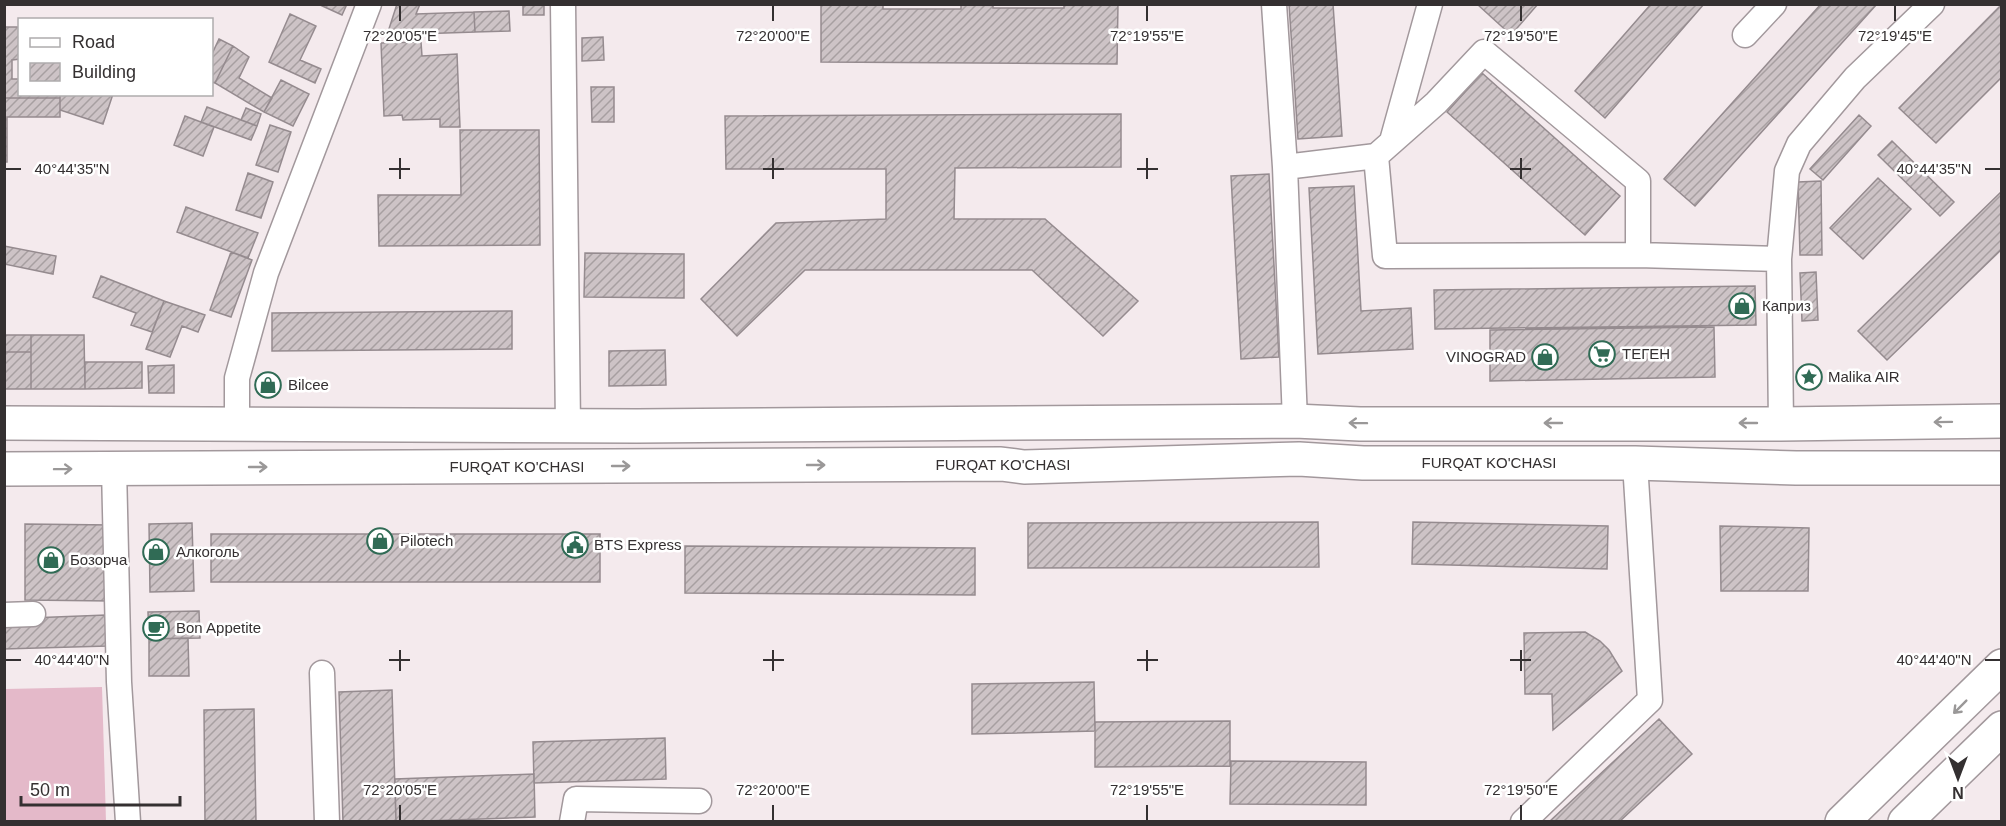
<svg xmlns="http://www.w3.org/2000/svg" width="2006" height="826" viewBox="0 0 2006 826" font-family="Arial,sans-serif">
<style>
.grass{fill:#e4b9c9}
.building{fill:url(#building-hatch);stroke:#958b8f;stroke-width:1.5}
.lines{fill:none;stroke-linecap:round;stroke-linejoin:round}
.minor-casing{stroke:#a2989c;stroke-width:27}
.secondary-casing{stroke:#a2989c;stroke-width:36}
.primary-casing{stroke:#a2989c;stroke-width:36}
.minor{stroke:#fff;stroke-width:24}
.secondary{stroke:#fff;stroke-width:33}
.primary{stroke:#fff;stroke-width:33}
.oneway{stroke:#9a9898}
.ticks{fill:none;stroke:#343031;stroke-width:2}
.labels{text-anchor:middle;stroke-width:5;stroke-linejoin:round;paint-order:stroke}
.poi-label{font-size:15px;fill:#343031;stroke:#fff;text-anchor:start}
.street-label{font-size:15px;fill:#343031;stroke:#fff}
.ticks-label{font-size:15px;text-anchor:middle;fill:#343031;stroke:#fff;stroke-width:5;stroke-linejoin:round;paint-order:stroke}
</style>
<defs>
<pattern id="building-hatch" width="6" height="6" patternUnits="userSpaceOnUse" patternTransform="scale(1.5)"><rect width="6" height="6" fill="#cdc3c6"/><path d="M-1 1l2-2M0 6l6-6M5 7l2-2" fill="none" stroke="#a79fa1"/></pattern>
</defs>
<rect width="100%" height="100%" fill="#f4eaed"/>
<!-- grass -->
<path class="grass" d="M102 687 106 821H5V689Z"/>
<!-- building -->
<path class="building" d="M318 4H347L342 15Z
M397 4H420L416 14 474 12 475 32 387 35Z
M523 4H544V15H523Z
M821 4H883V9H961V4H993V8H1064V4H1118L1117 64 821 62Z
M1289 4H1333L1342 136 1298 139Z
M1477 4H1538L1511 35Z
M1651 4H1704L1605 118 1575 91Z
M1821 4H1877L1695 206 1664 179Z
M2002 4V77L1936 143 1899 108Z
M509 11 510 31 475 32 474 12Z
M290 14 316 26 300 60 321 69 315 83 269 62Z
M4 27H20V59L12 60V79H20V94H60V98H4Z
M603 37 604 60 582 61V38Z
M219 39 233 46 215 83 212 82V54Z
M421 42 422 56 457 54 460 127H440V119L403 120 402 115 384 116 381 43Z
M233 46 249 57 239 78 272 98 264 112 215 83Z
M1482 73 1620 196 1585 235 1447 112Z
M281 80 309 94 293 126 264 112Z
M591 87H614V122H592Z
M60 94H113L103 124 60 110Z
M4 98H60V117H7V162H4Z
M207 107 257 126 251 140 201 122Z
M246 108 261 114 257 126 241 120Z
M1121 114V167L955 168 954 219H1045L1138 301 1103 336 1032 270H805L737 336 701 299 776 223 886 219V169H726L725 116Z
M1859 115 1871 126 1823 180 1810 169Z
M185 116 214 127 203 156 174 145Z
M270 125 291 132 278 172 256 165Z
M460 130H539L540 245 379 246 378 195H461Z
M1892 141 1954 202 1940 216 1878 155Z
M248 173 273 182 261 218 236 210Z
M1269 174 1279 357 1241 359 1231 176Z
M1878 178 1911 209 1863 259 1830 228Z
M1821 181 1822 255H1800L1798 182Z
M1354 186 1361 311 1411 308 1413 349 1318 354 1309 188Z
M2002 191V249L1887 360 1858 331Z
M186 207 258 233 248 258 177 232Z
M4 246 56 256 53 274 4 264Z
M231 252 252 260 231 317 210 310Z
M585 253 684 254V298L584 297Z
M1816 272 1818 320 1802 321 1800 273Z
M101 276 164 301 152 332 131 325 136 313 93 297Z
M1755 286 1756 325 1435 329 1434 290Z
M164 301 205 315 198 332 182 326 170 357 146 349Z
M512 311V349L272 351V313Z
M1714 327 1715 377 1490 381V330Z
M4 335H31V352H4Z
M31 335H84L85 389H31Z
M665 350 666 385 609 386V351Z
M4 352H31V389H4Z
M85 362H142V388L85 389Z
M174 365V393H149L148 366Z
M1318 522 1319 567 1028 568V523Z
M1413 522 1608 526 1607 569 1412 564Z
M192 523 194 591 150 592 149 524Z
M25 524 112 525 111 601 25 600Z
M1720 526 1809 528 1808 591H1721Z
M211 534H600V582H211Z
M685 546 975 548V595L685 593Z
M199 611 200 638 149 639 148 612Z
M106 615 107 646 4 649V619Z
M1585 632 1600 641 1609 650 1622 671 1553 730 1552 694H1525L1524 633Z
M188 638 189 676H149V639Z
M1094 682 1095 731 972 734V684Z
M392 690 396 822H343L339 692Z
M254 709 256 822H205L204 710Z
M1659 719 1692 754 1619 822H1549Z
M1230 721V766L1095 767V722Z
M665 738 666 779 534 783 533 742Z
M1231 761 1366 762V805L1230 804Z
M534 774 535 817 396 822 395 779Z"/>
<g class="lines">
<!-- minor casing -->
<g class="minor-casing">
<path id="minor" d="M563 4 568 426
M1274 4 1285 167 1295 421
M1745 35 1774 4
M1392 141 1430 4
M1376 156 1385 256 1638 255 1779 259
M1285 167 1376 156 1436 103 1484 52 1638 181V255
M1781 424 1779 259 1787 171 1799 144 1855 78 1932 4
M237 425V378L266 273 369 4
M114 468 119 682 128 822
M4 615 33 614
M322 673 327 822
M572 822 576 799 699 801
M1523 822 1650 700 1635 463"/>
</g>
<!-- secondary casing -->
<g class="secondary-casing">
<path id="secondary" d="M4 423 637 426 1295 421 1360 424H1781L2002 421
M4 469 1001 464 1024 467 1299 459 1363 463H1635L1796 468H2002"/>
</g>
<!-- primary casing -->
<g class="primary-casing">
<path id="primary" d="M1842 822 2002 666
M1905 822 2002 728"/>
</g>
<!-- minor -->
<use href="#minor" class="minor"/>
<!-- secondary -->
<use href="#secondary" class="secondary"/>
<!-- primary -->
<use href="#primary" class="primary"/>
</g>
<!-- one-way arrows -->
<defs><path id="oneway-shaft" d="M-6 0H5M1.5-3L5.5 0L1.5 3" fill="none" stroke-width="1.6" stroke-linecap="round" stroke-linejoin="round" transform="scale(1.5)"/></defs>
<g class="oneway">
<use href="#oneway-shaft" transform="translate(1943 422) rotate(179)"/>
<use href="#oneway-shaft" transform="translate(1358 423) rotate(-179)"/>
<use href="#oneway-shaft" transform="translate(1553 423) rotate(180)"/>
<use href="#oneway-shaft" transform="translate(1748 423) rotate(-180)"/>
<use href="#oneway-shaft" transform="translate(816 465)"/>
<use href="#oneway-shaft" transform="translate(621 466)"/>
<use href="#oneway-shaft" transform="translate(258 467)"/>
<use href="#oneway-shaft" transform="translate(63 469) rotate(-1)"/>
<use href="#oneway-shaft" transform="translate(1960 707) rotate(135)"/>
</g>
<!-- ticks -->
<path class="ticks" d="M400 6V21M773 6V21M1147 6V21M1521 6V21M1895 6V21M400 158V179M773 158V179M1147 158V179M1521 158V179M6 169H21M389 169H410M763 169H784M1137 169H1158M1510 169H1531M1985 169H2000M400 650V671M773 650V671M1147 650V671M1521 650V671M6 660H21M389 660H410M763 660H784M1137 660H1158M1510 660H1531M1985 660H2000M400 805V820M773 805V820M1147 805V820M1521 805V820"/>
<!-- icons -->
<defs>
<g id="shop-ring" transform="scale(1.35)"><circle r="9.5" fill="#fff" stroke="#306b55" stroke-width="1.5"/><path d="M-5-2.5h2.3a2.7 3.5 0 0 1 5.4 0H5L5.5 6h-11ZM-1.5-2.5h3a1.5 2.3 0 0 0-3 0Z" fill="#306b55"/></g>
<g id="supermarket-ring" transform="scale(1.35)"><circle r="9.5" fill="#fff" stroke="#306b55" stroke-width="1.5"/><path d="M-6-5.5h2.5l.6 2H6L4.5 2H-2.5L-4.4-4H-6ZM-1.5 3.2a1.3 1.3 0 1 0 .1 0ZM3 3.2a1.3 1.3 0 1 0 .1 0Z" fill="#306b55"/></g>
<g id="sight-ring" transform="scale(1.35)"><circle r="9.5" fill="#fff" stroke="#306b55" stroke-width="1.5"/><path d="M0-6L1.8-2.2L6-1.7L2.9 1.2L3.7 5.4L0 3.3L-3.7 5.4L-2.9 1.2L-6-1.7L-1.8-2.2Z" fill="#306b55"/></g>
<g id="civic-ring" transform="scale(1.35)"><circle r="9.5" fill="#fff" stroke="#306b55" stroke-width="1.5"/><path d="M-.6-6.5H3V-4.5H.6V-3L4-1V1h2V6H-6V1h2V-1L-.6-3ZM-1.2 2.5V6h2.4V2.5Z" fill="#306b55"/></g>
<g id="cafe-ring" transform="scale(1.35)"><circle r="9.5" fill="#fff" stroke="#306b55" stroke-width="1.5"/><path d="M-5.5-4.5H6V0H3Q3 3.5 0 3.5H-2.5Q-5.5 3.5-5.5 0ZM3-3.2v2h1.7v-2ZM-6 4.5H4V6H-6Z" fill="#306b55"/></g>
</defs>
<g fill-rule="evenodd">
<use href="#shop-ring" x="1742" y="306"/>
<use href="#supermarket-ring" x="1602" y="354"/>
<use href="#shop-ring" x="1545" y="357"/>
<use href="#sight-ring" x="1809" y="377"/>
<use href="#shop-ring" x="268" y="385"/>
<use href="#shop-ring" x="380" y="541"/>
<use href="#civic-ring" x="575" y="545"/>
<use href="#shop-ring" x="156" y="552"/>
<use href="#shop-ring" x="51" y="560"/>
<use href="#cafe-ring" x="156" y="628"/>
</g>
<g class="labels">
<!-- poi labels -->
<g class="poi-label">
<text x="1762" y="311">Каприз</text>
<text x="1622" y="359">ТЕГЕН</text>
<text x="1526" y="362" text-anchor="end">VINOGRAD</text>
<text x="1828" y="382">Malika AIR</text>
<text x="288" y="390">Bilcee</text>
<text x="400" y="546">Pilotech</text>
<text x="594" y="550">BTS Express</text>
<text x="176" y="557">Алкоголь</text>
<text x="70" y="565">Бозорча</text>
<text x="176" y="633">Bon Appetite</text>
</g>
<!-- street labels -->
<g class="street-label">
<text x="1489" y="468">FURQAT KO'CHASI</text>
<text x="1003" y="470">FURQAT KO'CHASI</text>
<text x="517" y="472">FURQAT KO'CHASI</text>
</g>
</g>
<g class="ticks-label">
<text x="400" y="41">72°20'05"E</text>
<text x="773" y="41">72°20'00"E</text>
<text x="1147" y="41">72°19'55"E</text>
<text x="1521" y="41">72°19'50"E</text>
<text x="1895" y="41">72°19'45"E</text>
<text x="1934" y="174">40°44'35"N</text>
<text x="72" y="174">40°44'35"N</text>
<text x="1934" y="665">40°44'40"N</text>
<text x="72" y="665">40°44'40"N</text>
<text x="400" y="795">72°20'05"E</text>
<text x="773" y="795">72°20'00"E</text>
<text x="1147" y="795">72°19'55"E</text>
<text x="1521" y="795">72°19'50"E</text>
</g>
<!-- border -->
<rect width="2006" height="826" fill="none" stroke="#343031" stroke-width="12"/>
<!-- legend -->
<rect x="18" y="18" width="195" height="78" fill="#ffffff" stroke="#aeacad" stroke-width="1.5"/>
<rect x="30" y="38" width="30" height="9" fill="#ffffff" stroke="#aeacad" stroke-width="1.5"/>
<text x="72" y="48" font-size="18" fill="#343031">Road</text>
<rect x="30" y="63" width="30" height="18" fill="url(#building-hatch)" stroke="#aeacad" stroke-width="1.5"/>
<text x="72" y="78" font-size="18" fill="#343031">Building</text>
<!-- north arrow -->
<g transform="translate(1958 778) rotate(180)" stroke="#ffffff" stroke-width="4.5" paint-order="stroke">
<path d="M0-4.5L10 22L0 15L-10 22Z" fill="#343031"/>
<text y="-9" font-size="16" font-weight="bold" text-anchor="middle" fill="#343031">N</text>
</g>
<!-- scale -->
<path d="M21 796v9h159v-9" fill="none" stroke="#343031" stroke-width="3"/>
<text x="30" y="796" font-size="18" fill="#343031" stroke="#ffffff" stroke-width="4.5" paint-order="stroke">50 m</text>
</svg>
